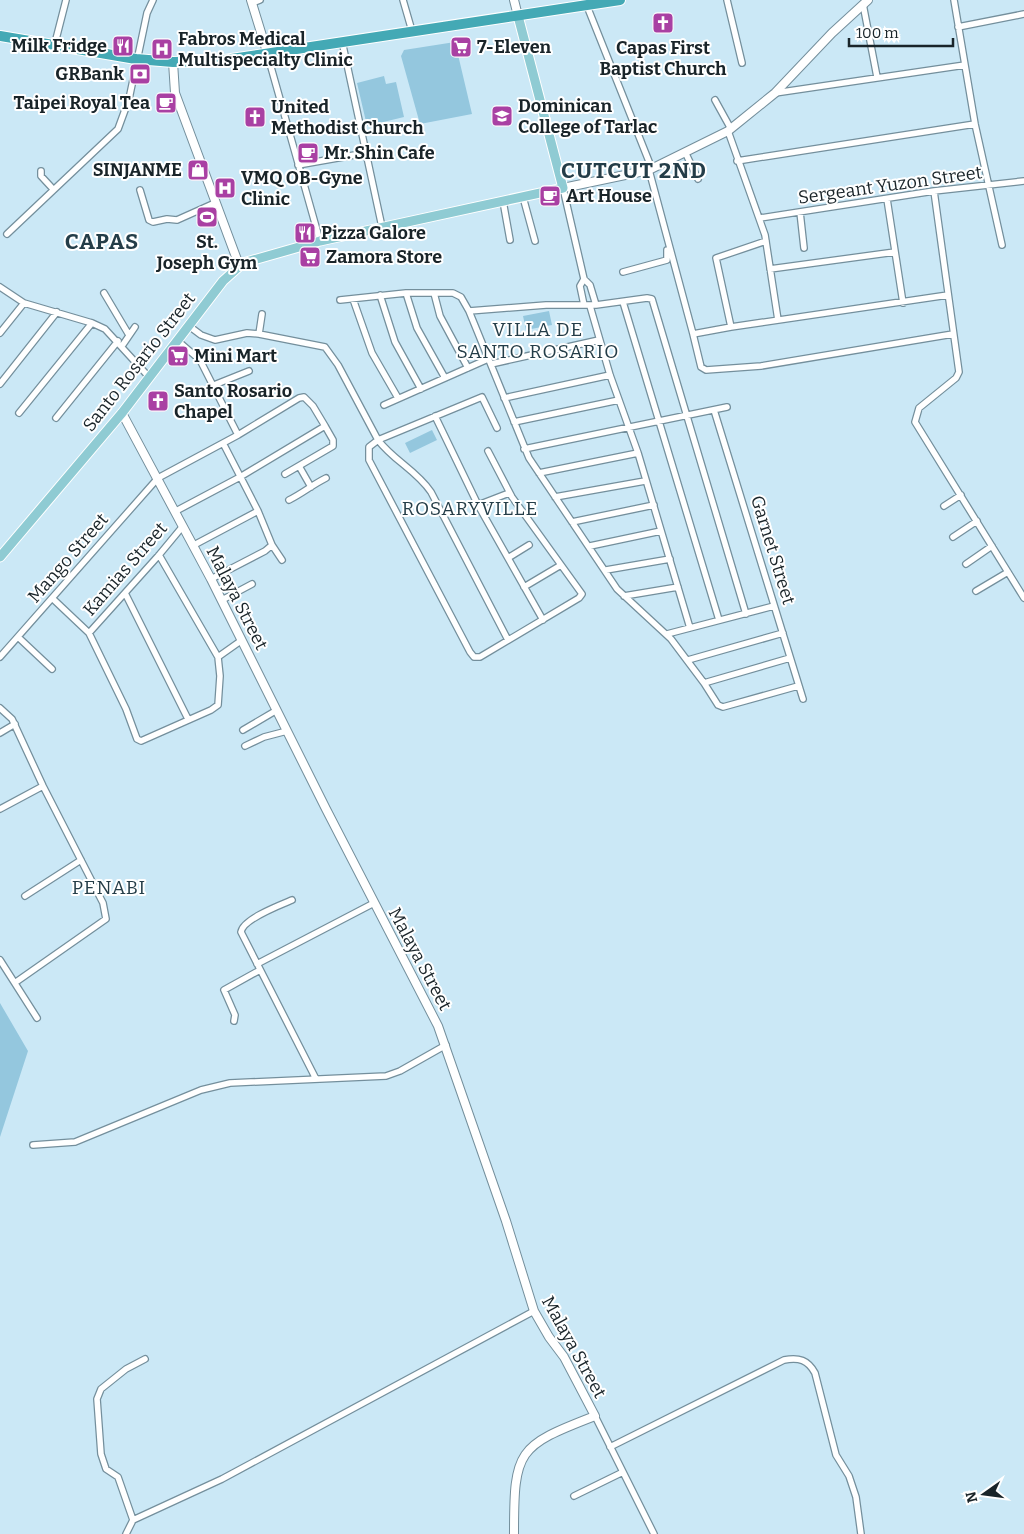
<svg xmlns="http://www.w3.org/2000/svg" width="1024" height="1534" viewBox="0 0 1024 1534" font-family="Bitter,serif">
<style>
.green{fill:#94c7de}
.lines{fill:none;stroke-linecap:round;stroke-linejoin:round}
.street-casing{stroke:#748f9c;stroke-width:8}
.secondary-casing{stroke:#748f9c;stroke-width:10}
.primary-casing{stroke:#fff;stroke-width:11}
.highway-casing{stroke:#fff;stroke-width:12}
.street{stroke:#fff;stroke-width:5.5}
.secondary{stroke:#fff;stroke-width:8}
.primary{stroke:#8fcbd3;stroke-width:9}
.highway{stroke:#44a9b5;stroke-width:10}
.labels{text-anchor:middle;stroke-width:4;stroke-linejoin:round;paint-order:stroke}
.poi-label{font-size:18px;font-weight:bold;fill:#192429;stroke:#fff;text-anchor:start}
.street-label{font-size:18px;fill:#192429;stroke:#fff}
.neighbourhood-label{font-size:19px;letter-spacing:1px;fill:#243d48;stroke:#fff}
.district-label{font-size:22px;font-weight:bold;letter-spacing:1px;fill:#243d48;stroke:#fff}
</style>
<rect width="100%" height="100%" fill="#cbe8f6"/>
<!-- green -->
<path class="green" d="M455 42 472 114 420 124 401 56 404 50Z
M384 76 386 84 396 82 404 117 367 126 357 83Z
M549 311 552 325 526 330 523 316Z
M432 430 437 440 410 453 405 443Z
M0 1003 28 1051 0 1137Z"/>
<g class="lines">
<!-- street casing -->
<g class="street-casing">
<path id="street" d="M403 0 412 31
M727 0 742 63
M954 0 975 124 1002 245
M252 3 260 0
M863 4 877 77
M587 6 652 169
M958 27 1024 14
M342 41 382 227
M54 47 66 0
M267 53 320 241
M775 93 965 65
M715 100 731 129
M728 131 765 235 778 320
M686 154 698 179
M737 161 975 124
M298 165 366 153
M649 170 693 334 731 327 716 258 766 241
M41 171V176L53 189
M563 188 584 279 590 285 596 305
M140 190 149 220 153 222 167 219 177 220 215 203
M934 191 959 372 956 378 919 408 915 422 1024 598
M523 197 535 241
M887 199 903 303
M503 201 510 240
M800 212 804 248
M760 218 934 191 1024 181
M7 234 118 129 129 99 147 13 153 0
M770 269 895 252
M623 272 667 260V250
M584 279 580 286 584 305
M0 287 24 303 92 323 105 329 149 377
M104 293 129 335
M406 293 417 328 445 378
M434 293 440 316 468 368
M380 295 395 342 421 389
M353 299 372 353 398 398
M340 300 406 293H453L461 297 469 311 529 458 617 589 671 639 704 683 718 705 723 707 798 686
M623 302 719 620
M590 306 610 375 638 453 690 628
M469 311 546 305H596L647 298 652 299 746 614
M189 326 201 335 215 340 247 333 259 334 325 347 338 365 378 440C394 461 416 470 431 492L508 640
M731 327 948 295
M0 333 24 303
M259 334 262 314
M693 334 701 367 706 370 761 366 953 334
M122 346 135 327
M491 364 599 340
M0 384 57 312
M214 385 249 371
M504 398 610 375
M384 405 488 359
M714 410 803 699
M19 413 92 323
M435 416 478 505 543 620
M56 418 118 341
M514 422 619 400
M524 449 727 407
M488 451 512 497 582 594 579 598 480 657H474L470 652 369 460V447L378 440 482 397 497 428
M299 466 311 487
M539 473 638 453
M285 474 333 446V440L325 426
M555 497 645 481
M289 500C303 493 312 485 326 478
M478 505 509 493
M944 506 961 495
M176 511 240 477 325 426 313 406 304 397 299 398 238 435 200 360 178 341
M572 522 654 505
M953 537 977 521
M194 545 258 511
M272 545 282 560
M590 546 661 531
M508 558 529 545
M966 564 992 546
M606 570 670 559
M211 579 265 551 272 545 258 511 223 443
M524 587 561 565
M976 591 1008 572
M125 593 188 719
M624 596 678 587
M52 598 89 633 126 709 137 739 141 741 211 710 218 705 220 676 218 657 159 555
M222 600 252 584
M89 633 159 555 183 526
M667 634 774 606
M18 637 52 669
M0 657 158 478 238 435
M218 657 242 640
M688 660 783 633
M704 683 790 658
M0 708 12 719 43 786 103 903 106 919 16 982
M243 730 277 710
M0 733 15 724
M245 746 264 737 287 731
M0 809 43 786
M25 896 81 860
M292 900C280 905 243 919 241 932L316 1079
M0 960 37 1018
M257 964 374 903
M234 1021 235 1015 224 990 260 970
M33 1145 75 1142 201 1090 230 1083 386 1076 400 1071 446 1045
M145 1359 126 1369 101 1389 97 1399 101 1454 106 1469 118 1477 133 1520 222 1479 534 1311
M595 1416 654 1534
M610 1447 784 1360C799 1357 808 1360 815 1373L836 1455 849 1476 856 1497 861 1534
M574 1496 623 1472
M126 1534 133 1520"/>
</g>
<!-- secondary casing -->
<g class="secondary-casing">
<path id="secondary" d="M251 0 267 52
M514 0 518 16
M173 62 175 93 239 265
M563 188 649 170 728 131 775 93 832 33 868 0
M122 413 211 579 326 809 438 1026 506 1221 534 1311 549 1337 564 1357 595 1416C517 1446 514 1450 514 1534"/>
</g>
<!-- primary casing -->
<g class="primary-casing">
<path id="primary" d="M0 557 122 413 223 281 243 263 320 241 563 188 518 16"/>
</g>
<!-- highway casing -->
<g class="highway-casing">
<path id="highway" d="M0 36 136 59 173 62 218 61 620 0"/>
</g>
<!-- street -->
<use href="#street" class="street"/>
<!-- secondary -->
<use href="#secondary" class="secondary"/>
<!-- primary -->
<use href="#primary" class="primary"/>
<!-- highway -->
<use href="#highway" class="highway"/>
</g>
<!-- icons -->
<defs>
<g id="church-square" transform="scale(1.125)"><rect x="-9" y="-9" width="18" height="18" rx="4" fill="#a940a3" stroke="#fff"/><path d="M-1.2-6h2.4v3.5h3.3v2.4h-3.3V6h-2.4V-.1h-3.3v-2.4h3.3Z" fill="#fff"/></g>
<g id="restaurant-square" transform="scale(1.125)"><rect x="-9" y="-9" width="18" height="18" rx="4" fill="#a940a3" stroke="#fff"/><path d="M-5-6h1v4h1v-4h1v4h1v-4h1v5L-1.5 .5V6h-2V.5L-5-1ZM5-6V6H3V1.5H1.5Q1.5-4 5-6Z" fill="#fff"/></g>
<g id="supermarket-square" transform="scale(1.125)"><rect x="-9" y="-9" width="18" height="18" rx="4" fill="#a940a3" stroke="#fff"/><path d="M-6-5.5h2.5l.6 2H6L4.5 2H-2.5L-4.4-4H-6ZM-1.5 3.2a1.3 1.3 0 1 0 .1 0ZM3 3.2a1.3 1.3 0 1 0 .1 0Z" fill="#fff"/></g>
<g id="hospital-square" transform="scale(1.125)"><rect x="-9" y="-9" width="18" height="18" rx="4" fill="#a940a3" stroke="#fff"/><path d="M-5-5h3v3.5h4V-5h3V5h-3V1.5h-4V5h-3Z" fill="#fff"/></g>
<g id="bank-square" transform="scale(1.125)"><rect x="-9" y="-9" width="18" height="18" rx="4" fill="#a940a3" stroke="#fff"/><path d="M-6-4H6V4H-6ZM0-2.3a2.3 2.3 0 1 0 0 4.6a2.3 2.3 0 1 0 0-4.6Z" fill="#fff"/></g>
<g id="cafe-square" transform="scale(1.125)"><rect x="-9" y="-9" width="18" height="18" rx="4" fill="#a940a3" stroke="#fff"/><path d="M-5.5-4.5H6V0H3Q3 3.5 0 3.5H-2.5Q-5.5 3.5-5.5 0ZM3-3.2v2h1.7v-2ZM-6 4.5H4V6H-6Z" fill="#fff"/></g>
<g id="university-square" transform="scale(1.125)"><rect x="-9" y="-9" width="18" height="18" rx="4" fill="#a940a3" stroke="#fff"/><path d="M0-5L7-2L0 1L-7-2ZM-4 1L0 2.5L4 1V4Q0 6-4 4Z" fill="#fff"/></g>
<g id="shop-square" transform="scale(1.125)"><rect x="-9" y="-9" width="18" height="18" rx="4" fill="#a940a3" stroke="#fff"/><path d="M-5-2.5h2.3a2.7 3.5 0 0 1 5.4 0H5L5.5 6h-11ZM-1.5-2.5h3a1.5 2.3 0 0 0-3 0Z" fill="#fff"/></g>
<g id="stadium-square" transform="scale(1.125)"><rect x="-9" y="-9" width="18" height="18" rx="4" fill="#a940a3" stroke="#fff"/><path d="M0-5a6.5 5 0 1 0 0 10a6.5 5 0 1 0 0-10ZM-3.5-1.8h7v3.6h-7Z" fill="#fff"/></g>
</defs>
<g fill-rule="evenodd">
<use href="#church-square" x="663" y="23"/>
<use href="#restaurant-square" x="123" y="46"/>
<use href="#supermarket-square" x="461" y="47"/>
<use href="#hospital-square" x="162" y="49"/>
<use href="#bank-square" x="140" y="74"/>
<use href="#cafe-square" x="166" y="103"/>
<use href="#university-square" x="502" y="116"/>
<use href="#church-square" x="255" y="117"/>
<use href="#cafe-square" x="308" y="153"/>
<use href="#shop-square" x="198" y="170"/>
<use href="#hospital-square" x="225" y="188"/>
<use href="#cafe-square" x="550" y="196"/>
<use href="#stadium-square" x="207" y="217"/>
<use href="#restaurant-square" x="305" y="233"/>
<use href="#supermarket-square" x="310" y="257"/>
<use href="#supermarket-square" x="178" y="356"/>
<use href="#church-square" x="158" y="401"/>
</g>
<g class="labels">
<!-- poi labels -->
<g class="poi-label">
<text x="178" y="45">Fabros Medical<tspan x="178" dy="21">Multispecialty Clinic</tspan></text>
<text x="107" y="52" text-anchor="end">Milk Fridge</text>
<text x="477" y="53">7-Eleven</text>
<text x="663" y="54" text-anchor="middle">Capas First<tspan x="663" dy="21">Baptist Church</tspan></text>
<text x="124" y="80" text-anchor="end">GRBank</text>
<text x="150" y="109" text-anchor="end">Taipei Royal Tea</text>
<text x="518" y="112">Dominican<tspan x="518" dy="21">College of Tarlac</tspan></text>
<text x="271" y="113">United<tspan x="271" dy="21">Methodist Church</tspan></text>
<text x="324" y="159">Mr. Shin Cafe</text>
<text x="182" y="176" text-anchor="end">SINJANME</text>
<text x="241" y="184">VMQ OB-Gyne<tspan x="241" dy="21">Clinic</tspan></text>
<text x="566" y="202">Art House</text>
<text x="321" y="239">Pizza Galore</text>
<text x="207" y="248" text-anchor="middle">St.<tspan x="207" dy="21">Joseph Gym</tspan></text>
<text x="326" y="263">Zamora Store</text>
<text x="194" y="362">Mini Mart</text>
<text x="174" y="397">Santo Rosario<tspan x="174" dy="21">Chapel</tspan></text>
</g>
<!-- street labels -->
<g class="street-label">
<text transform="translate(890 185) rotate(-8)" y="6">Sergeant Yuzon Street</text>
<text transform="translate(139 362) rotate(-52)" y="6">Santo Rosario Street</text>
<text transform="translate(773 550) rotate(73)" y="6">Garnet Street</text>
<text transform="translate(68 558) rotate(-49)" y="6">Mango Street</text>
<text transform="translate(125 569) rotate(-49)" y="6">Kamias Street</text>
<text transform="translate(237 598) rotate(63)" y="6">Malaya Street</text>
<text transform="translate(420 959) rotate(62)" y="6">Malaya Street</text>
<text transform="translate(574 1347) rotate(61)" y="6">Malaya Street</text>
</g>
<!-- neighbourhood labels -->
<g class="neighbourhood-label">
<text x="538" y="336">VILLA DE<tspan x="538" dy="22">SANTO ROSARIO</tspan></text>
<text x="470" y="515">ROSARYVILLE</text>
<text x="109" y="894">PENABI</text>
</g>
<!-- district labels -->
<g class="district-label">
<text x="634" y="178">CUTCUT 2ND</text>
<text x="102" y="249">CAPAS</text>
</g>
</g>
<!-- north arrow -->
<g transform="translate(984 1494) rotate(256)" stroke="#ffffff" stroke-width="4" paint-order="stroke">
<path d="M0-4L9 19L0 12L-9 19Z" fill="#192429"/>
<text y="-8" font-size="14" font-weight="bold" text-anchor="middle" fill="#192429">N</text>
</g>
<!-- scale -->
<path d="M849 38v8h104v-8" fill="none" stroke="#192429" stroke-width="2.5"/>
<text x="856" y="38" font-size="15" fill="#192429" stroke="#ffffff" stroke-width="4" paint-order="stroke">100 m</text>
</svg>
